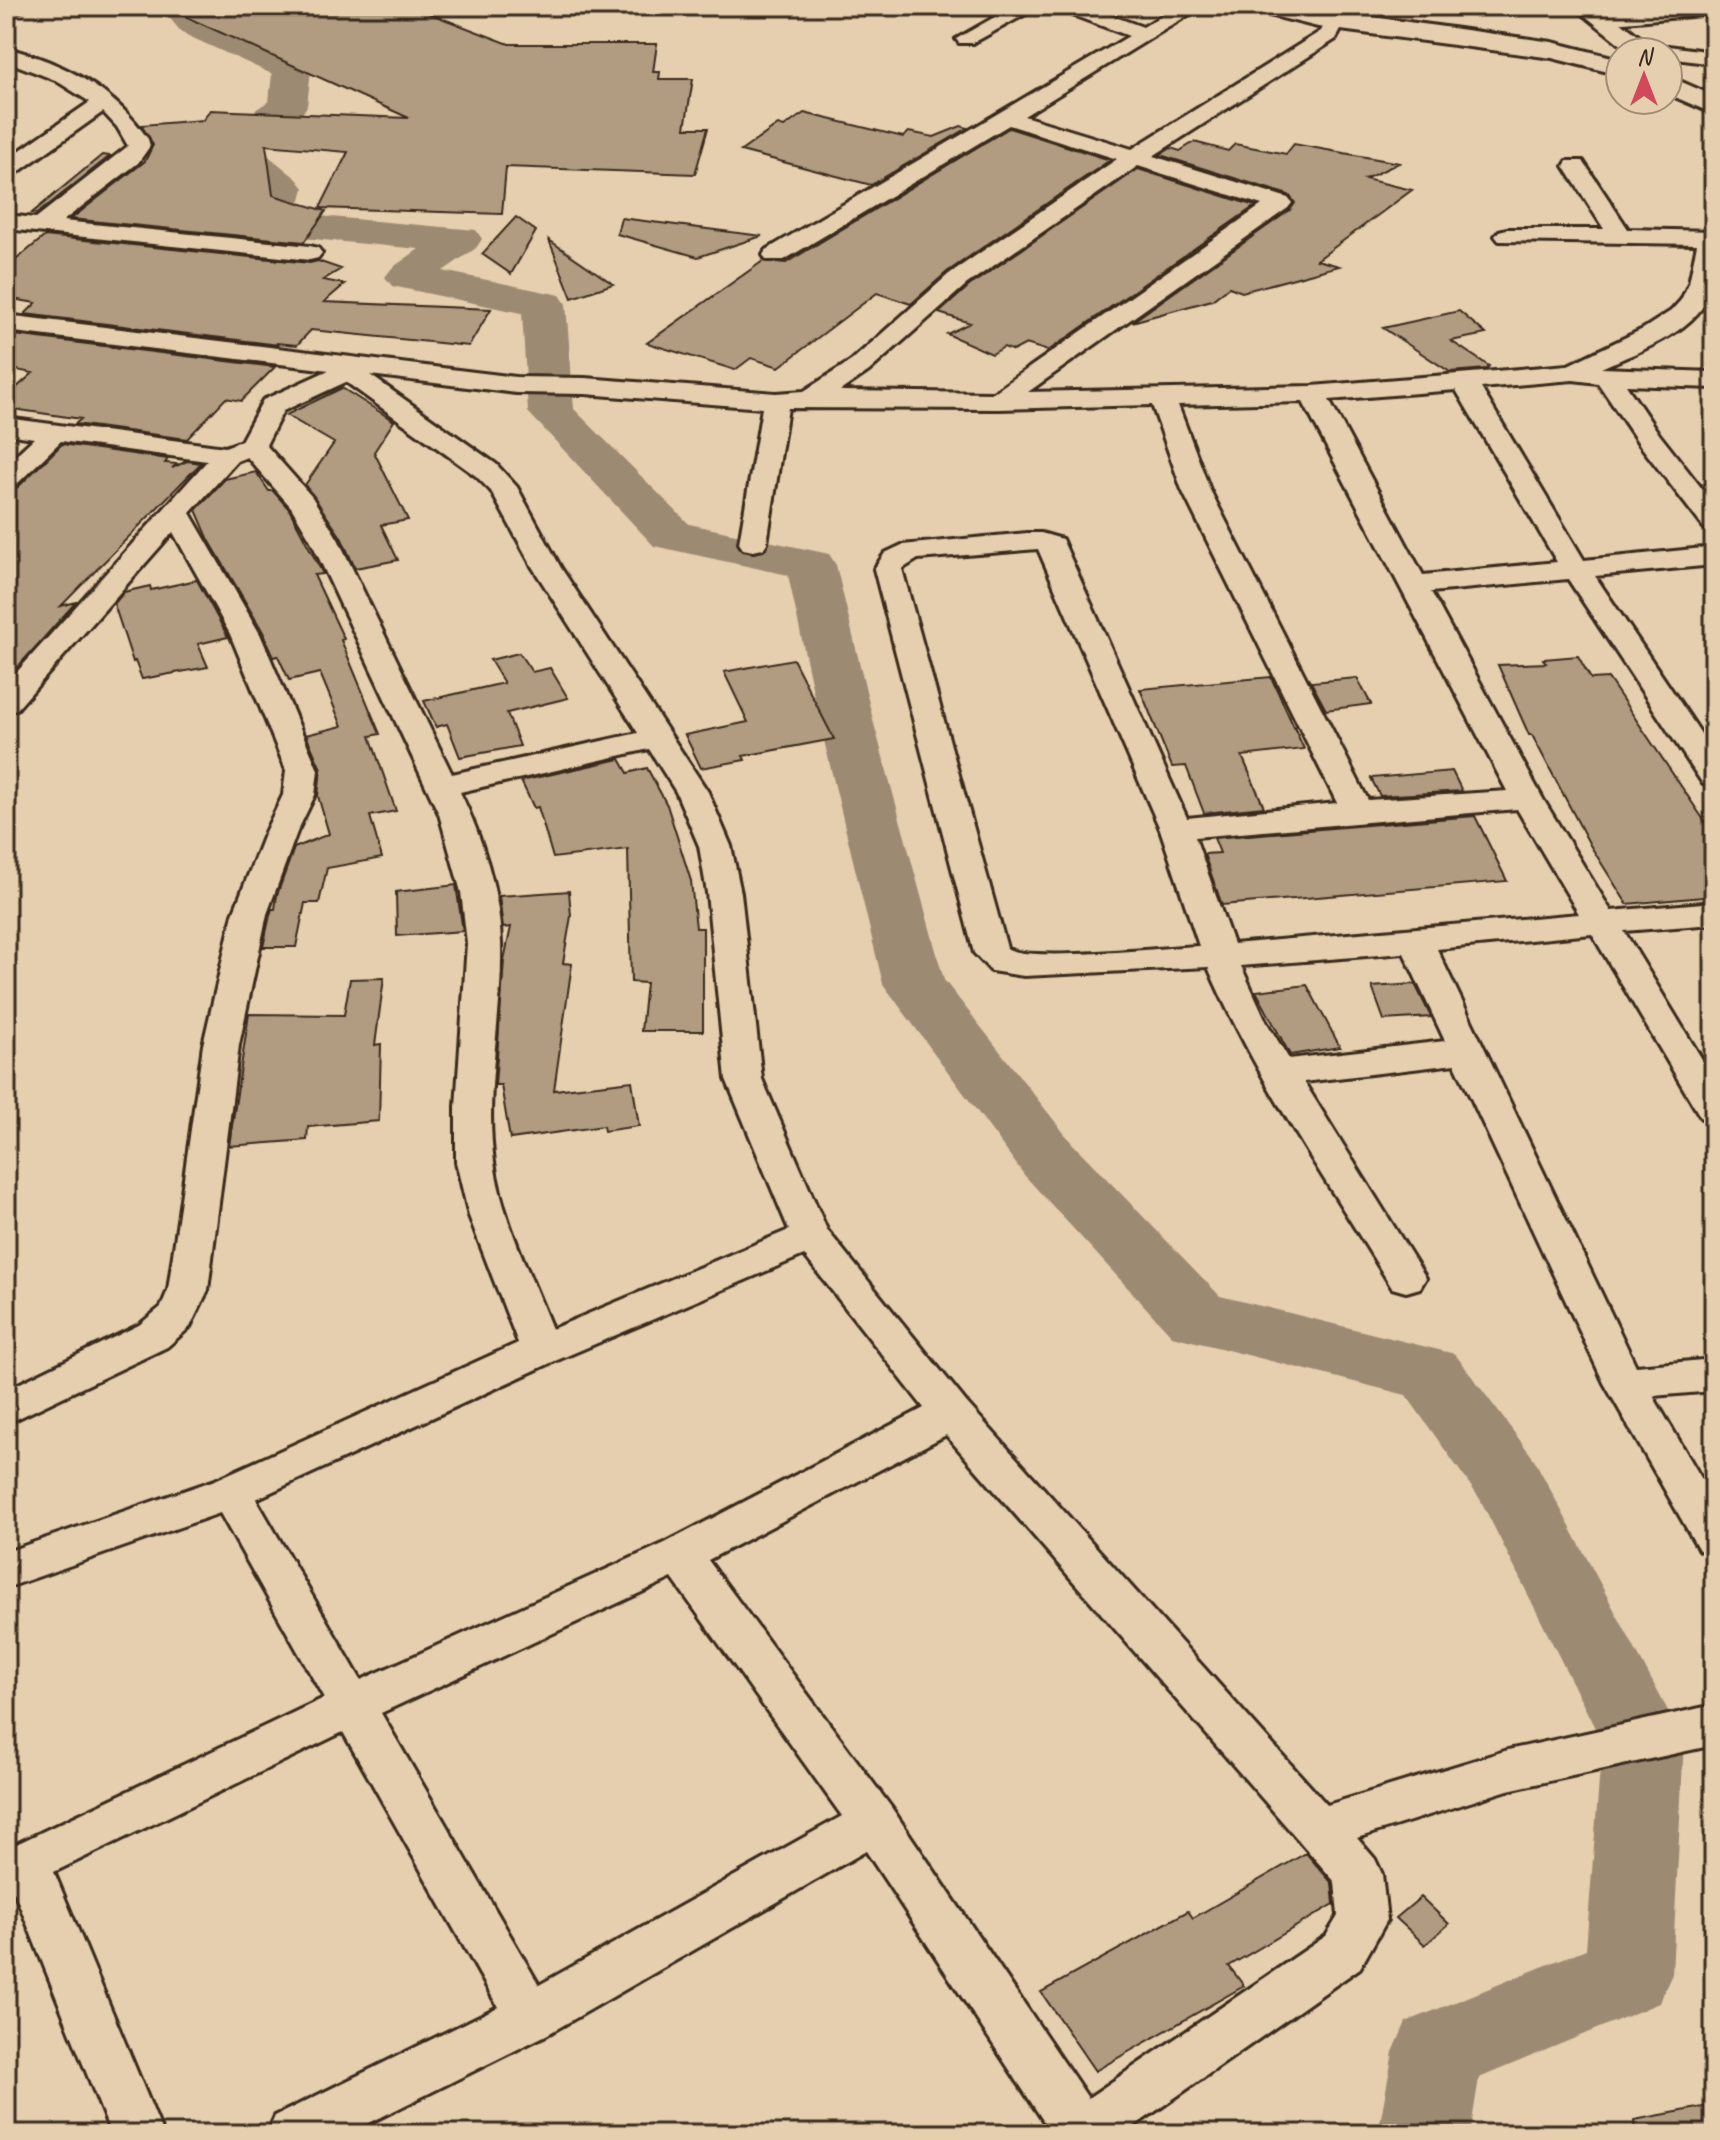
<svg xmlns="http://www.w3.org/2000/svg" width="1720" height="2140" viewBox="0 0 1720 2140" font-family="Caveat,sans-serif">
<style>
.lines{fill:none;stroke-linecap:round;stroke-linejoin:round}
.river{fill:#9d8a72;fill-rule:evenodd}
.building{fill:#b19c81;stroke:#3b2a1e;stroke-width:2}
.minor-casing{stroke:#3b2a1e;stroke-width:6}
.tertiary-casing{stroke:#3b2a1e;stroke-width:6}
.primary-casing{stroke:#3b2a1e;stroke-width:6}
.minor{fill:#e5cfae;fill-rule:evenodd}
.tertiary{fill:#e5cfae;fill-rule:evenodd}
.primary{fill:#e5cfae;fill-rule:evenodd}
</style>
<rect width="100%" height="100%" fill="#e5cfae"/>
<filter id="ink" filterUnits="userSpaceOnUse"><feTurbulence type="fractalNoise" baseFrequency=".0125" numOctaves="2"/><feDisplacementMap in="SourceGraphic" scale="16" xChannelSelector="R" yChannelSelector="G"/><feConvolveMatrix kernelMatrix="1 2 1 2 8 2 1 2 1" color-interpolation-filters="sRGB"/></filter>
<g filter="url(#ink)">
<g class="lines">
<!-- river -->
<path class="river" d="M160 6H198L208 17 305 61 311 69 307 106 302 114 255 145 297 179 304 188 297 214 476 230 482 239 476 248 443 271 560 295 566 304 574 409 689 524 829 554 836 565 874 724 944 980 1071 1142 1220 1296 1455 1354 1534 1459 1684 1741 1672 1974 1659 2003 1479 2078 1470 2134H1378L1393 2052 1406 2022 1586 1949 1602 1742 1480 1499 1406 1395 1172 1336 1025 1176 883 984 820 724 788 575 654 546 528 412 522 313 392 286 385 277 392 268 419 249 259 234 253 225 262 191 210 144 216 136 269 101 272 74 182 33Z"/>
</g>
<!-- building -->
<path class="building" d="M162 6H410L509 44H657L653 72H660L659 79H693L685 128H708L695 174 506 167 502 214 320 208 348 152 266 145 273 195 326 211 304 242 71 219 145 161 153 145 141 125 203 120 210 110 409 118Z
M804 113 903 137 909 132 934 137 961 126 968 128 871 185 741 151 778 125 784 127Z
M1009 128 1110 160 947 272 911 304 877 293 779 367 751 358 735 370 647 343 763 261 786 263Z
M1194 142 1228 151 1235 144 1286 154 1294 144 1399 163 1365 179 1412 190 1317 260 1339 266 1242 292 1229 287 1212 300 1132 322 1290 210 1295 203 1289 195 1160 155 1171 148 1180 151Z
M102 155 110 156 37 214 32 213Z
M1138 169 1255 206 1048 351 1026 344 1013 351 1004 347 992 354 947 334 970 323 939 313 969 286Z
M516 217 536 231 511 274 482 254Z
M621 218 762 236 698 257 617 234Z
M45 236 310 263 318 261 341 269 323 280 345 284 324 302 491 309 469 346 311 330 297 345 276 343 279 345 25 314 36 303 6 298V268Z
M549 240 613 284 572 298Z
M1459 311 1486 334 1451 341 1489 366 1487 369 1450 372 1383 328Z
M6 334 275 367 241 401 226 398 187 439 75 424 81 419 6 408V397L33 373 6 368Z
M342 388 394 421 374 452 408 520 381 525 398 560 355 568 341 537 305 485 334 443 286 415Z
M62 444 168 459 165 463 177 464 172 468 187 461 201 463 61 606 76 602 6 680V490L18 487Z
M256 472 269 491H273L289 509 323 574 314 575 344 639 341 640 380 734 370 736 396 811 370 816 382 858 327 868 319 903H305L296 947H263L270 915 272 909H275L277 895 294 848 329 834 318 796 321 769 306 735 342 726 320 673 289 680 278 656 273 657 263 632 209 540 196 510 225 479Z
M197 580 228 637 198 644 208 667 142 679 135 661 133 662 114 604 124 592 150 586 151 590Z
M519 653 532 672 550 668 568 698 507 713 520 746 460 757 447 724 436 727 424 701 504 683 490 660Z
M1578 656 1591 679 1608 678 1714 835V896L1627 904 1590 845 1532 735H1529L1498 665 1546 663 1543 659Z
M793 659 834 739 743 756 745 760 701 768 685 735 748 722 724 672Z
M1271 677 1304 749 1242 756 1264 807 1204 813 1186 766 1172 767 1140 689Z
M1357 678 1371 704 1326 710 1311 682Z
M620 759 628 773 647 768 667 805 691 881 696 928H703V1031H641L646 983 631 982 628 849 553 858 538 807 534 808 521 781Z
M1452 771 1462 791 1380 796 1371 778Z
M1475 816 1507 881 1222 905 1204 854 1220 853 1214 838Z
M456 885 463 931 397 936 396 892Z
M569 891 571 916 563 963 572 964 554 1090 632 1081 639 1126 604 1131 603 1126 510 1139 501 1085H495L504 960 511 927 503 928 499 896Z
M384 978 375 1045 381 1044 379 1121 308 1127 307 1140 229 1146 249 1014 344 1015 350 979Z
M1415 984 1431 1017 1384 1020 1372 987Z
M1307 985 1340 1047 1290 1055 1256 991Z
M1306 1853 1332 1883 1334 1904 1229 1966 1244 1986 1095 2071 1041 1992 1188 1911 1193 1918Z
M1421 1897 1449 1924 1425 1945 1396 1918Z
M1714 2105V2134H1635L1634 2120Z"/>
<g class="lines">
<!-- minor casing -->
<g class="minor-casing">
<path id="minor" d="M6 6H25L22 10 6 15Z
M1014 6H1040L973 43H959L956 39Z
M1056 6H1085L1143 27 1178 6H1203L1024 116 1132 149 1321 31 1334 6H1354L1336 39 1153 156 1288 198 1292 203 1288 208 1028 392 1312 386 1568 365 1643 329 1671 311 1681 300 1689 283 1697 244 1499 241 1495 236 1499 231 1507 229H1604L1564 166 1567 161H1583L1628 229 1714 231C1714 247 1717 266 1714 282 1704 330 1640 351 1601 368L1714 372V388L1626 385 1659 434 1714 504V530L1704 528 1640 445 1598 383 1573 380 1481 388 1584 560 1714 547V565L1595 576 1714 753V787L1703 784 1568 579 1431 592 1543 799 1611 911 1714 902V924L1624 931 1714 1079V1122L1701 1118 1592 934 1437 949 1636 1366 1714 1359V1391L1653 1396 1714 1500V1555L1699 1550 1604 1383 1455 1064 1304 1082 1426 1278 1420 1288 1406 1292 1392 1288C1328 1182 1256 1080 1208 967L1024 976 991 971 974 953 874 569 885 553 902 545 1027 533H1041L1062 539 1187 818 1337 803 1182 490 1152 405 999 409 788 408 767 543 763 549 753 551 743 549 739 543 762 408 585 394 516 393 370 375 496 464 517 487 561 568 708 792 731 846 741 893 762 1079 827 1230 966 1402 1327 1805 1508 1750 1714 1705V1745L1508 1790 1357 1838 1375 1859 1382 1874 1387 1920 1360 1968 1123 2134H1052L866 1851 548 2034 347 2134H267L275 2116 498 2007 343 1732 54 1872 163 2134H111L14 1891 6 1894V1849L324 1698 220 1513 6 1588V1552L215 1480 518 1343 469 1216 456 1162V1107L467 943 461 892 439 814 310 539 291 507 247 457 237 461 190 513 260 634 318 770 315 795 297 832 267 914 239 1045 208 1290 190 1327 167 1347 6 1424V1390L139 1325 161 1307 168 1290 203 1045 233 914 265 832 283 795 286 770 230 634 173 532 17 709 6 712V684L207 461 61 441 16 485 6 487V464L34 438 6 434V418L225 447 241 441 263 400 329 370 6 331V315L516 377 585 378 776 393 804 391 851 361 949 274 1117 159 1009 125 784 260H766L763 255 766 250 1129 36 1059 10ZM1138 166 1262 205 993 393 840 391 869 371 967 284ZM346 382 476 476 491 491 533 568 638 733 452 774 338 539 312 497 266 445 283 411ZM1456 390 1557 562 1423 575 1329 400ZM1303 402 1507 791 1368 800 1210 490 1178 405ZM1038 549 1160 829 1199 946C1168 947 1025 963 1007 948L902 569 918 559ZM649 749 676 792 699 846 707 893 726 1079 789 1230 552 1329C531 1275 502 1220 494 1162 484 1090 503 1016 501 943 500 893 482 837 460 792ZM1517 809 1579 914 1233 944 1195 837ZM1404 953 1445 1041 1289 1059 1267 1023 1241 966ZM804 1255 924 1408 665 1543 361 1680 256 1499 555 1361ZM946 1435 1335 1882 1338 1916 1326 1936 1088 2098 891 1807 708 1560ZM672 1578 842 1816 539 1985 381 1713Z
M1668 6H1714V14L1602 24 1592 18 1602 12Z
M1668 46 1714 52V64L1668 58V52H1657Z
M6 48C64 62 114 90 148 139L150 146 138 163 63 221 310 246 318 248 322 253 318 258 310 260 6 229V215L36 218 128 146 117 127 103 112 14 175 6 177V160L90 102 55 80 6 61Z"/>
</g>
<!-- tertiary casing -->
<g class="tertiary-casing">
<path id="tertiary" d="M1573 6H1601L1659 52H1630Z"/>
</g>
<!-- primary casing -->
<g class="primary-casing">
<path id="primary" d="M1250 6H1294L1552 42 1620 59V75L1552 58 1318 27 1253 11Z
M1668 76 1714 96V114L1668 94Z"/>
</g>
<!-- minor -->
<use href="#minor" class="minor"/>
<!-- tertiary -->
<use href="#tertiary" class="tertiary"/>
<!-- primary -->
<use href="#primary" class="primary"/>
</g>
</g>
<!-- margin -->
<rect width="1720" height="2140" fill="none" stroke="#e5cfae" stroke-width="32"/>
<rect x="16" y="16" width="1688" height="2108" fill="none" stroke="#3b2a1e" stroke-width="3" filter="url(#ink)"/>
<!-- north arrow -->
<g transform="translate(1644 76)"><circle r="38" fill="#e5cfae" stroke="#a18d74" stroke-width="2"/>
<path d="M0-6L14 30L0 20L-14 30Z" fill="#d1495b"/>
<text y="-12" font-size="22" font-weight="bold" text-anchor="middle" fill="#3b2a1e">N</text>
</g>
</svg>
